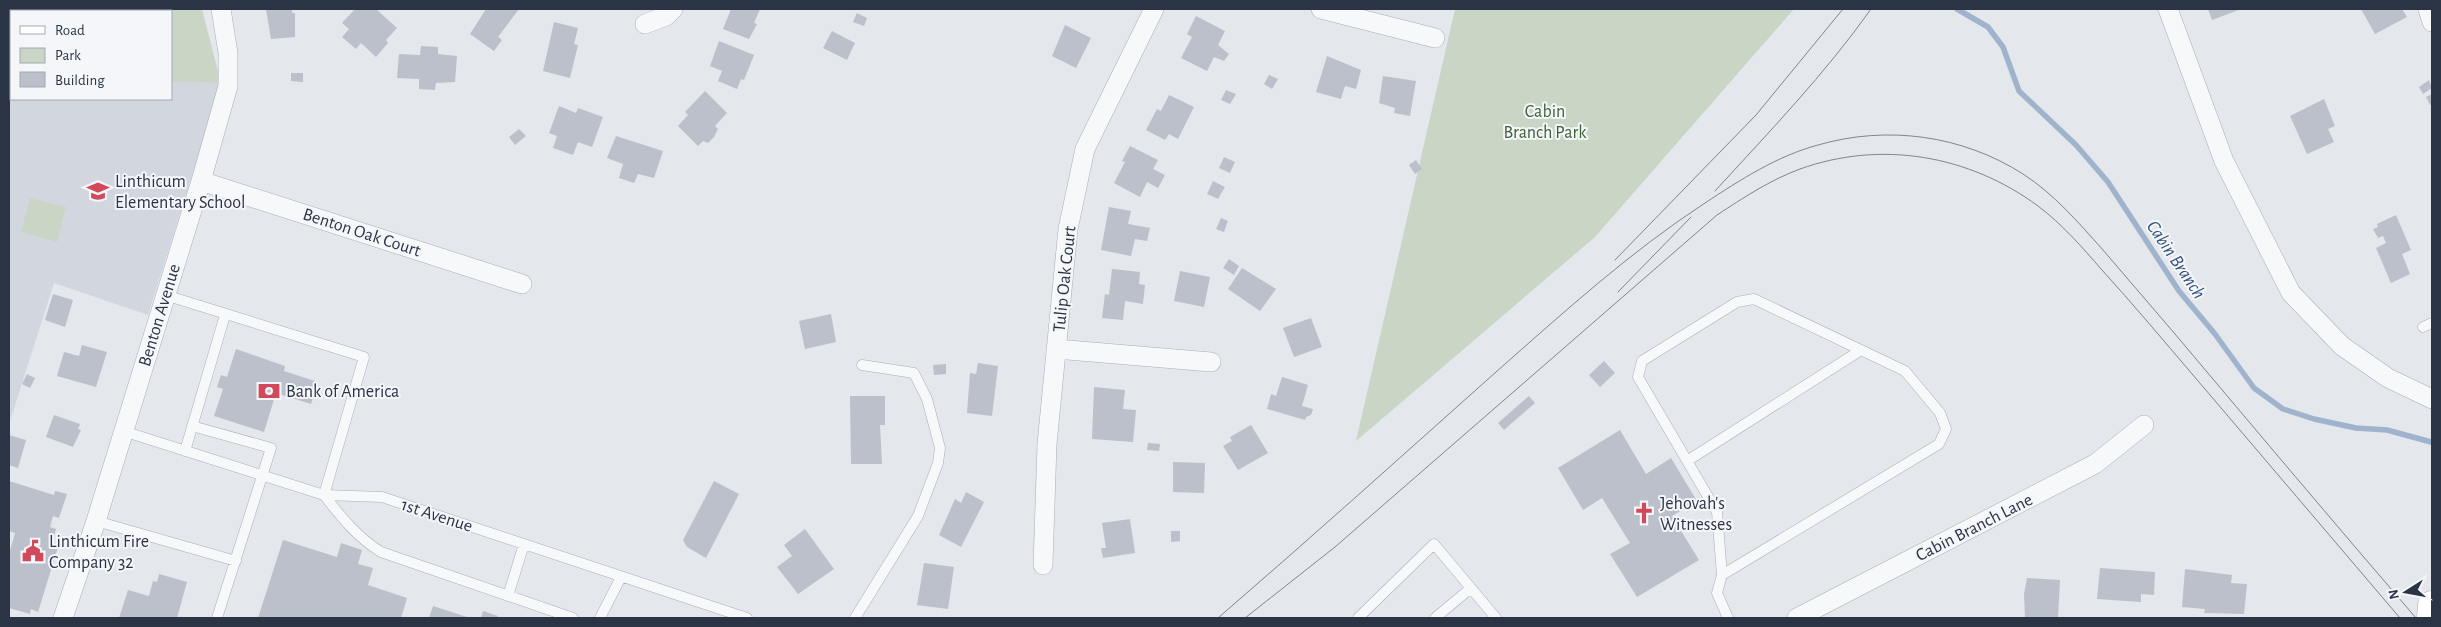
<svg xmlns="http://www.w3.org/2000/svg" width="2441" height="627" viewBox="0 0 2441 627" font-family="'Alegreya Sans',sans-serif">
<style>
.built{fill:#d2d6de}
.green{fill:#c9d6c5}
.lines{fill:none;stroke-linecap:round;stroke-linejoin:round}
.stream{stroke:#9fb4cc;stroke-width:5.5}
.building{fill:#bbc0ca}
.service-casing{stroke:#a9aeb7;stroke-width:11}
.minor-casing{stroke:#a9aeb7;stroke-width:20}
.secondary-casing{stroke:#a9aeb7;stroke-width:29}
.service{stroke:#f7f8fa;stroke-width:10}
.minor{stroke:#f7f8fa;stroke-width:19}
.secondary{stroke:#fff;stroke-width:28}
.tram{stroke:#7d8696;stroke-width:1}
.labels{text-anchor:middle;stroke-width:4;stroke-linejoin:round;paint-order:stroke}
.park-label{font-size:18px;fill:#3f6138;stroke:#f4f6f9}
.poi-label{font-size:18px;fill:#2b3445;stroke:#f4f6f9;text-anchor:start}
.street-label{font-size:18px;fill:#2b3445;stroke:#f4f6f9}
.water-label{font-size:19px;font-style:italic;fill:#34527a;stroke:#f4f6f9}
</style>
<rect width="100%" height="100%" fill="#e4e7ec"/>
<!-- built -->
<path class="built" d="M9 58H11V99H171V82L221 83 148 315 54 283 9 424Z"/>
<!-- green -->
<path class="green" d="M9 9H202L221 83 171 82V11H11V58H9Z
M1455 9H1794L1595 237 1356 441Z
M30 198 66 207 57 242 21 232Z"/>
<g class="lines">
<!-- stream -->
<path class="stream" d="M1957 9 1988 27 2003 47 2019 91 2076 145 2108 182 2179 291 2215 334 2254 388 2283 409 2314 419 2356 428 2387 430 2431 442"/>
</g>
<!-- building -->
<path class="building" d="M79 9H154V11H78Z
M266 9H292V13H295V37L271 39Z
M355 9H376L397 28 386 40 388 43 376 57 361 43 356 49 342 37 349 29 342 23Z
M486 9H519L498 37 502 40 494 51 470 34Z
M731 9H760L754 23 757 24 749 39 723 29Z
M2208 9H2241L2212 20Z
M2361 9H2402L2407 17 2375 34Z
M857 13 867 18 864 26 853 22Z
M1196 16 1225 31 1218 45 1229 54 1224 61 1214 57 1207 71 1181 58 1192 37 1187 34Z
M554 22 578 28 574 44 578 45 570 78 543 71Z
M1065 25 1091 38 1076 68 1052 56Z
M832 31 855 43 847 60 823 48Z
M719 41 754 55 744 80 741 79 737 89 718 81 722 71 710 66Z
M421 46 438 47V54L457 56 455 82 436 83 435 90 419 89V79L397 78 399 54 420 55Z
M1327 56 1361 70 1356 89 1345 86 1341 99 1316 92Z
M291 73H303V82L291 81Z
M1269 75 1278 79 1272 89 1264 84Z
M1383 76 1416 81 1410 116 1394 113 1395 108 1379 103Z
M2429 80 2432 88 2423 94 2419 87Z
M1226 90 1236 94 1230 104 1221 100Z
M705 91 727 113 715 126 718 129 714 137 708 143 703 141 698 146 678 126 688 115 685 112Z
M2432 94V104L2430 105 2426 97Z
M1169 95 1194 107 1178 139 1169 134 1165 140 1146 130 1157 109 1161 111Z
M2324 99 2335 126 2328 129 2334 142 2307 154 2290 116Z
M559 106 576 113 578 108 603 117 592 147 578 142 573 155 553 148 557 136 549 133Z
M519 129 526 136 515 145 509 137Z
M616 136 663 151 654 178 638 174 634 183 619 178 623 164 607 158Z
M1130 146 1158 160 1153 169 1165 175 1158 188 1147 182 1140 197 1114 183 1125 162 1122 161Z
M1224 157 1235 162 1230 173 1219 168Z
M1416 160 1422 169 1415 174 1409 165Z
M1213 181 1225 187 1218 199 1207 194Z
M1109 207 1131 211 1128 224 1150 228 1147 241 1135 239 1131 256 1101 250Z
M2396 215 2411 250 2402 254 2410 274 2391 283 2376 248 2386 243 2383 236 2378 238 2373 229 2378 227 2377 224Z
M1221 218 1228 221 1224 232 1216 229Z
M1229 259 1239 266 1234 275 1223 268Z
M1242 268 1276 289 1260 311 1228 289Z
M1112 269 1140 272 1139 284 1145 285 1143 304 1125 301 1123 320 1102 318 1105 294 1109 295Z
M1180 271 1210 277 1204 307 1174 301Z
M53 294 73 300 65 327 45 320Z
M831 314 836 342 805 349 799 321Z
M1311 318 1322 347 1294 357 1283 328Z
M82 345 107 352 96 387 57 376 64 352 79 356Z
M236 349 285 366 284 371 318 382 311 404 276 393 264 432 214 416 223 389 217 387 221 375 227 377Z
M1604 361 1615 373 1600 387 1589 375Z
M978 363 998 366 992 416 967 413 970 373 976 374Z
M946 364V374L934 375 933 365Z
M27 374 35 378 30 388 22 384Z
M1282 377 1308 385 1302 406 1313 409 1311 415 1306 417 1305 420 1267 409 1271 394 1276 396Z
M1094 387 1125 390 1123 409 1136 410 1133 442 1092 439Z
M850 396H885V425H880L882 464H851Z
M1529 396 1535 403 1504 430 1498 423Z
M54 415 80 424 78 429 81 430 73 447 46 437Z
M1251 425 1268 453 1238 470 1223 446 1232 441 1230 437Z
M1620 430 1646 474 1671 458 1697 501 1672 516 1699 560 1637 597 1610 554 1630 543 1602 498 1583 510 1558 468Z
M9 435 26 440 18 468 9 465Z
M1148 443 1160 444 1159 451 1147 450Z
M1173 462 1205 463 1204 493 1173 492Z
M9 481 54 495 55 491 67 494 59 518 53 516 50 527 56 529 51 546 58 547 39 609 38 612 31 609 30 614 9 608V554L15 533 9 531Z
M714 481 739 494 706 558 687 547 683 540Z
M966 492 984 502 961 547 939 535 955 499 961 503Z
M1130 519 1135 553 1103 558 1101 548H1106L1102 523Z
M805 529 834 569 798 594 777 567 792 556 784 545Z
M1171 531H1180V541L1171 542Z
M283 540 337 557 341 543 362 550 358 564 373 568 368 585 407 598 401 618H258Z
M924 563 954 567 948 609 917 605Z
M2100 568 2155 572 2154 595 2141 594V602L2097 599Z
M2185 569 2232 575 2231 583 2247 584 2244 614 2204 613 2205 609 2182 607Z
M159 574 187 582 177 618H119L128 590 149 596 153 581 157 582Z
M2027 578 2060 580 2058 618H2025L2024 594Z
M433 606 470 618H429Z
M483 611 498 616 497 618H481Z"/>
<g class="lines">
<!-- service casing -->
<g class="service-casing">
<path id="service" d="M165 295 364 357 324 495C341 517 357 537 381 552L573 618
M2423 327 2432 323
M192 426 271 448 217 618
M123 431 324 495 382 497 747 618
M185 451 225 315
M1687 461 1861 350
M96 521 236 561
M1722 575 1939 444 1946 429 1940 413 1905 371 1754 299 1737 302 1642 361 1638 377 1717 512 1722 575 1717 593 1728 618
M508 596 524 544
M600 618 621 577
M855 618 918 516 938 463 940 448 927 399 914 373 862 365
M1358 618 1434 544 1496 618
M1435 618 1471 588"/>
</g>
<!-- minor casing -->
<g class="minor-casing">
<path id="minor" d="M1321 9 1435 38
M2168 9 2224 161 2291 293 2342 346 2388 378 2432 399
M2428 9 2432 22
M645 24 666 16 673 9
M201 181 522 284
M1056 349 1211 362
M1043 565 1047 444 1068 229 1085 149 1154 9
M63 618 96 521 201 181 228 86V53L221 9
M1797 618 2095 464 2144 425"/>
</g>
<!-- secondary casing -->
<g class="secondary-casing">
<path id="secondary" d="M2431 618 2432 605"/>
</g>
<!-- service -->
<use href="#service" class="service"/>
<!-- minor -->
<use href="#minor" class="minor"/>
<!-- secondary -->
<use href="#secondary" class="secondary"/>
<!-- tram -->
<path class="tram" d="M1715 191C1769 132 1825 74 1871 9
M1615 260 1756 115 1843 9
M1618 292 1691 217
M1218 618C1312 537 1404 454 1496 372 1564 312 1630 252 1705 203 1740 180 1777 156 1818 145 1887 125 1962 135 2023 174 2054 194 2078 222 2103 250 2127 278 2151 306 2175 334 2255 429 2335 524 2416 618
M1245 618 1335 547 1717 215C1743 198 1770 180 1800 169 1881 140 1969 155 2038 206 2062 224 2082 247 2102 270 2133 304 2163 340 2193 375 2262 456 2331 537 2400 618"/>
</g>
<!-- icons -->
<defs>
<g id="school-bare" transform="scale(1.725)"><path d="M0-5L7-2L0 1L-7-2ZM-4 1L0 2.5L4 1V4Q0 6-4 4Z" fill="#d1495b" stroke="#f4f6f9" stroke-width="2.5" paint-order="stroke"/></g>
<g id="bank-bare" transform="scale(1.725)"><path d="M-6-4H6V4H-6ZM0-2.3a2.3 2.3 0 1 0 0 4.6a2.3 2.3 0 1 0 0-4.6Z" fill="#d1495b" stroke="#f4f6f9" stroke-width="2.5" paint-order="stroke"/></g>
<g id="church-bare" transform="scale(1.725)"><path d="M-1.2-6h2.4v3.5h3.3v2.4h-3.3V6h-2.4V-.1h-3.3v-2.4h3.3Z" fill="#d1495b" stroke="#f4f6f9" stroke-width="2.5" paint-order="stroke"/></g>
<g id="civic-bare" transform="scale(1.725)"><path d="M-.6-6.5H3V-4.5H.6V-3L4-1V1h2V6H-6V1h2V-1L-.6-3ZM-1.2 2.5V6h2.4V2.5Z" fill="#d1495b" stroke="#f4f6f9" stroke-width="2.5" paint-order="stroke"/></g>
</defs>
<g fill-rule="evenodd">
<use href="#school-bare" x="98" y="191"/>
<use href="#bank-bare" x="269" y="391"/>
<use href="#church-bare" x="1644" y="513"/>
<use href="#civic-bare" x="33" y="551"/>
</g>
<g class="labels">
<!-- park labels -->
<g class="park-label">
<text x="1545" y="117">Cabin<tspan x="1545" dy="21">Branch Park</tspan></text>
</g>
<!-- poi labels -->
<g class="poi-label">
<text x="115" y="187">Linthicum<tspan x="115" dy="21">Elementary School</tspan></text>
<text x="286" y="397">Bank of America</text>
<text x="1660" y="509">Jehovah's<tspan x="1660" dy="21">Witnesses</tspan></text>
<text x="49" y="547">Linthicum Fire<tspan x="49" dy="21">Company 32</tspan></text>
</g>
<!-- street labels -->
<g class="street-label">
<text transform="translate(362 232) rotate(18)" y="6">Benton Oak Court</text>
<text transform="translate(1064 279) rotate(-84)" y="6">Tulip Oak Court</text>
<text transform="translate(159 315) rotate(-73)" y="6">Benton Avenue</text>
<text transform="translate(437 515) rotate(18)" y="6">1st Avenue</text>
<text transform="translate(1974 527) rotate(-27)" y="6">Cabin Branch Lane</text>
</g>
<!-- water labels -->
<g class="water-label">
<text transform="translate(2177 259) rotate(56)" y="7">Cabin Branch</text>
</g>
</g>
<!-- border -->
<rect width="2441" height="627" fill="none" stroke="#2b3445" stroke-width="20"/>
<!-- legend -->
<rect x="10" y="10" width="162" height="90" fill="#f4f6f9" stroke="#a4a8b1"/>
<rect x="20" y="26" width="25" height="8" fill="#ffffff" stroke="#a4a8b1"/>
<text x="55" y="35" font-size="15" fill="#2b3445">Road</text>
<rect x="20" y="48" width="25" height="15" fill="#c9d6c5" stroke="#a4a8b1"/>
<text x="55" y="60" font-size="15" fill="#2b3445">Park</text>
<rect x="20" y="72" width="25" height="15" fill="#bbc0ca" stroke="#a4a8b1"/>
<text x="55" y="85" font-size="15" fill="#2b3445">Building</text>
<!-- north arrow -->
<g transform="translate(2406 592) rotate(259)" stroke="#f4f6f9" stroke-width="4" paint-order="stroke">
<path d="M0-4L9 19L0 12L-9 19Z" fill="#2b3445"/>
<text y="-8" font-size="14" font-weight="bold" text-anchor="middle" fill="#2b3445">N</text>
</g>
</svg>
